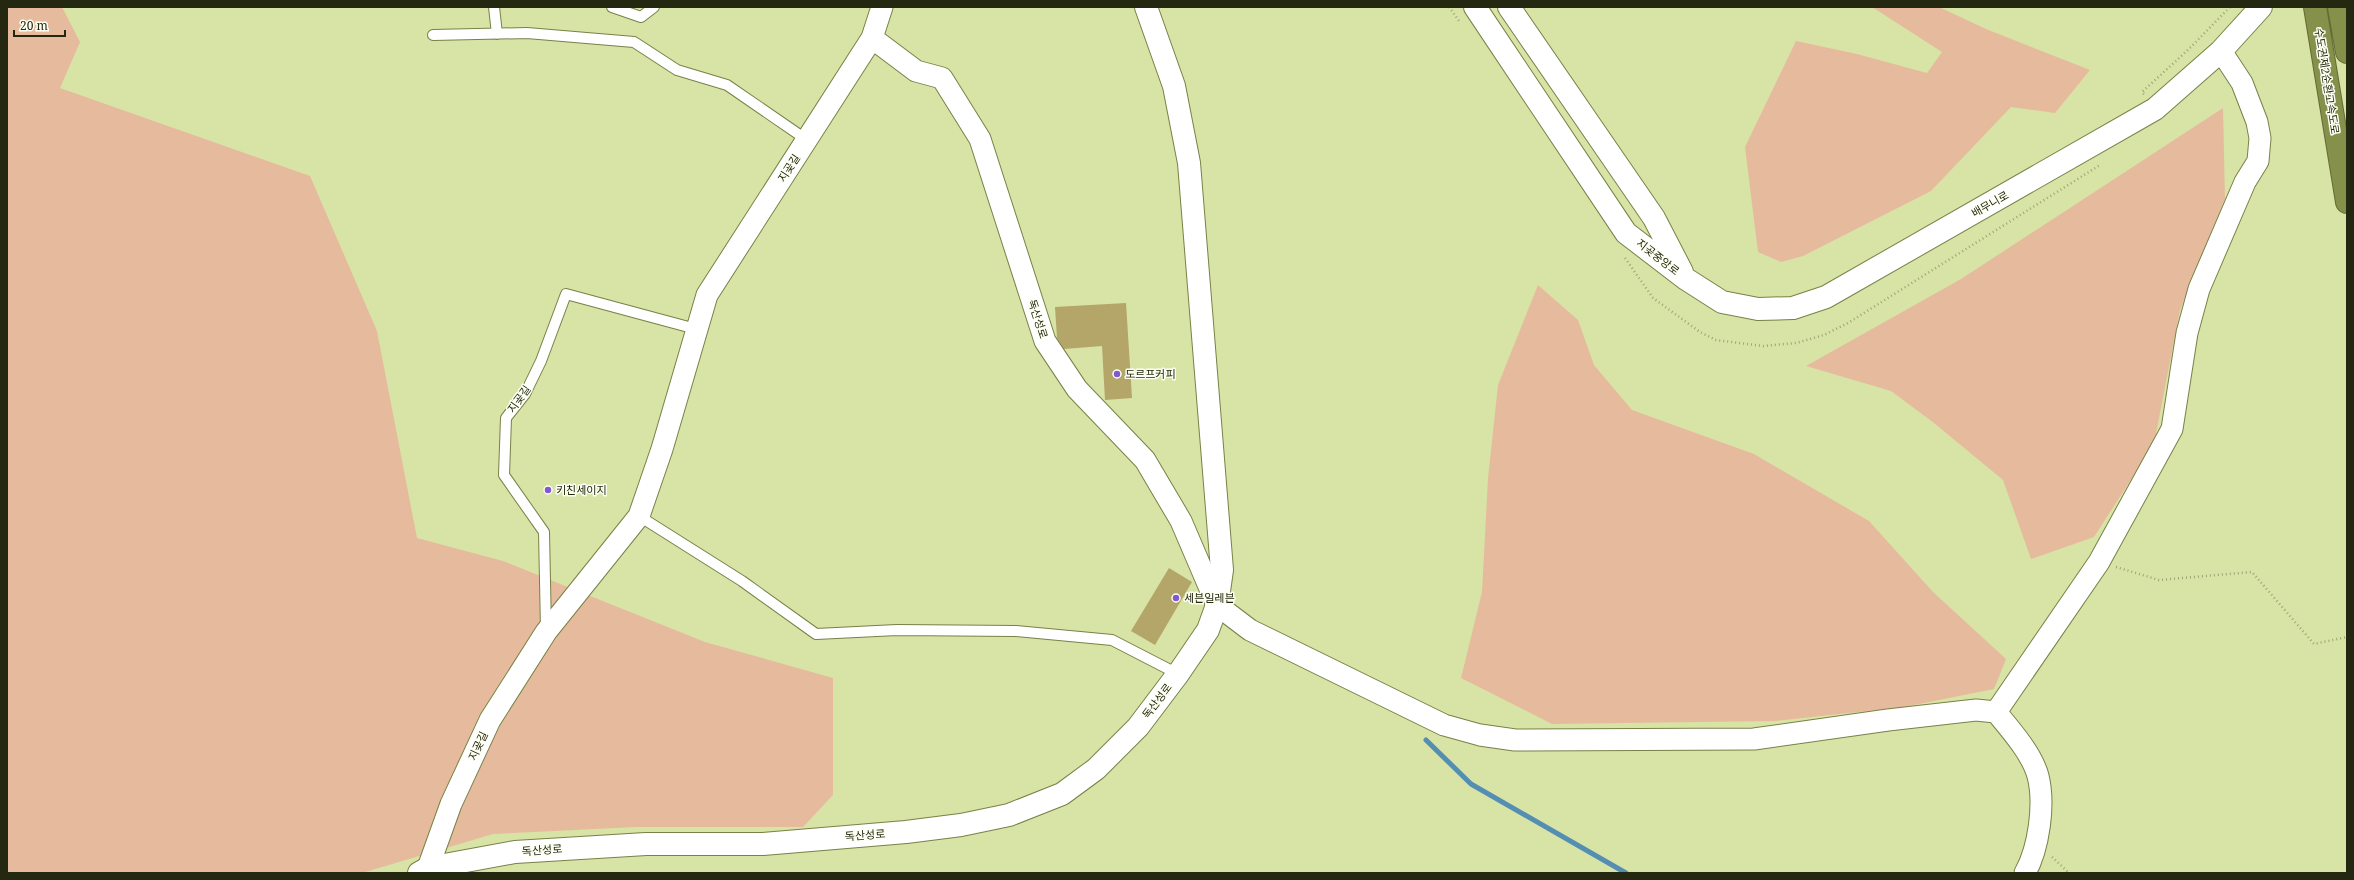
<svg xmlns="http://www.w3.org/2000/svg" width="2354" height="880" viewBox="0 0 2354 880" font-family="'Noto Serif','Noto Sans KR',serif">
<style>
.green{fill:#e6bb9d}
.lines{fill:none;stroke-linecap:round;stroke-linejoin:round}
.stream{stroke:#548fb3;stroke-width:5}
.building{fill:#b4a569}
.service-casing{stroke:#788147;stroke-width:12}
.minor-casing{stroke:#788147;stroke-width:23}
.tertiary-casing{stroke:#788147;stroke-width:24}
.motorway-casing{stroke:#636c36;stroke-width:24}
.path{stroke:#9da574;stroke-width:2.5;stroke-dasharray:1 3;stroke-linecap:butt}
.service{stroke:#fff;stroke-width:10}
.minor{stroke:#fff;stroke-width:21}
.tertiary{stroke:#fff;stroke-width:22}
.motorway{stroke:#85904b;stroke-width:22}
.poi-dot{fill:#8258d2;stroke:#fcfff2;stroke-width:1.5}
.labels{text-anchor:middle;stroke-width:3;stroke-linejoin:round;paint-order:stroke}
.street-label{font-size:11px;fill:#252810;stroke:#fcfff2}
.poi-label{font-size:11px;fill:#252810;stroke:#fcfff2;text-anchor:start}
</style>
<rect width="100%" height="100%" fill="#d8e3a6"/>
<!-- green -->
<path class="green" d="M7 7H62L80 42 60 88 310 176 377 331 417 538 503 561 705 642 833 678V795L803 827H637L493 834 362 873H7Z
M1872 7H1939L1986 29 2090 70 2055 113 2011 107 1931 191 1803 256 1781 262 1758 252 1745 147 1796 41 1857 54 1927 73 1942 52Z
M2223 108 2225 199 2180 310 2154 444 2094 537 2031 559 2003 480 1934 423 1891 391 1806 366 1961 279Z
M1538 285 1578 320 1594 365 1632 410 1754 454 1869 521 1933 592 2006 659 1994 689 1904 707 1776 721 1552 724 1461 678 1482 592 1488 478 1498 385Z"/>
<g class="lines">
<!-- stream -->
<path class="stream" d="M1426 740 1471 784 1626 873"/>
</g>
<!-- building -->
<path class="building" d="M1126 303 1132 398 1105 400 1102 346 1064 349 1057 338 1055 307Z
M1169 568 1192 582 1155 645 1131 631Z"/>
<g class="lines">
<!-- service casing -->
<g class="service-casing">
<path id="service" d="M494 7 497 34
M612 7 641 17 654 7
M433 35 527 33 634 42 677 70 727 85 807 140
M639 516 742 581 816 634 897 630 1016 631 1112 640 1178 674
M546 630 544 532 504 475 506 418 525 394 541 361 566 294 696 329"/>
</g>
<!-- minor casing -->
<g class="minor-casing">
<path id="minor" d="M872 38 916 71 942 78 980 139 1045 341 1077 389 1145 460 1181 521 1217 605 1250 630 1444 725 1480 735 1515 740 1754 739 1888 720 1976 710 1996 712C2011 730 2032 754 2038 776 2045 804 2039 848 2025 873
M1996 712 2099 562 2172 429 2187 333 2199 289 2245 182 2258 161 2260 138 2257 122 2242 83 2221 51
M428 868 451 804 490 720 546 632 639 516 662 449 707 295 872 38 882 7"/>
</g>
<!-- tertiary casing -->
<g class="tertiary-casing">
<path id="tertiary" d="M1475 7 1626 233 1686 279 1722 302 1758 309 1793 308 1826 297 2155 109 2221 51 2261 7
M1509 7 1654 218 1682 272
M419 873 428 868 515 852 646 844H763L906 832 961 825 1009 815 1062 794 1096 769 1138 727 1178 674 1208 630 1217 605 1222 570 1189 163 1174 86 1146 7"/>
</g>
<!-- motorway casing -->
<g class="motorway-casing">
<path id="motorway" d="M2315 7 2347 202
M2339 7 2347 52"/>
</g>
<!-- path -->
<path class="path" d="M1449 7 1459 21
M2144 94 2142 92 2189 49 2230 7
M1625 258 1653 298 1700 332 1716 340 1763 346 1796 343 1824 335 1848 323 2100 165
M2116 567 2159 580 2252 572 2314 644 2347 637
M2052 857 2069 873"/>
<!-- service -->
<use href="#service" class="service"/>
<!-- minor -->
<use href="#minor" class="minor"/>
<!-- tertiary -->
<use href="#tertiary" class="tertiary"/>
<!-- motorway -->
<use href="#motorway" class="motorway"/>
</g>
<!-- markers -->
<g class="poi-dot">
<circle cx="1117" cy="374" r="4"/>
<circle cx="548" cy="490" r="4"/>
<circle cx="1176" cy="598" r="4"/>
</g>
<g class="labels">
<!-- street labels -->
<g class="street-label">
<text transform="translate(2327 81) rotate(81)" y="4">수도권제2순환고속도로</text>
<text transform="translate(789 168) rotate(-57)" y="4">지곶길</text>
<text transform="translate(1990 204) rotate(-30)" y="4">배무니로</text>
<text transform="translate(1658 257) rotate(38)" y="4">지곶중앙로</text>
<text transform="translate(1038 319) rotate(72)" y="4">독산성로</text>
<text transform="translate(519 399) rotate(-54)" y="4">지곶길</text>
<text transform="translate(1157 701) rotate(-53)" y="4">독산성로</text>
<text transform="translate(478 746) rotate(-65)" y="4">지곶길</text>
<text transform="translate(865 835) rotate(-4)" y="4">독산성로</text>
<text transform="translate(542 850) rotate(-4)" y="4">독산성로</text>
</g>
<!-- poi labels -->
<g class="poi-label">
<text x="1125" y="378">도르프커피</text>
<text x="556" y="494">키친세이지</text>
<text x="1184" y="602">세븐일레븐</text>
</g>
</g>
<!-- border -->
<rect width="2354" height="880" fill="none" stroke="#252810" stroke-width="16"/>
<!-- scale -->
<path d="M14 30v6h51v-6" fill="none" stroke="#252810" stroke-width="2"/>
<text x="20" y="30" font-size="12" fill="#252810" stroke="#fcfff2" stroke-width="3" paint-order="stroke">20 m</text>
</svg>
